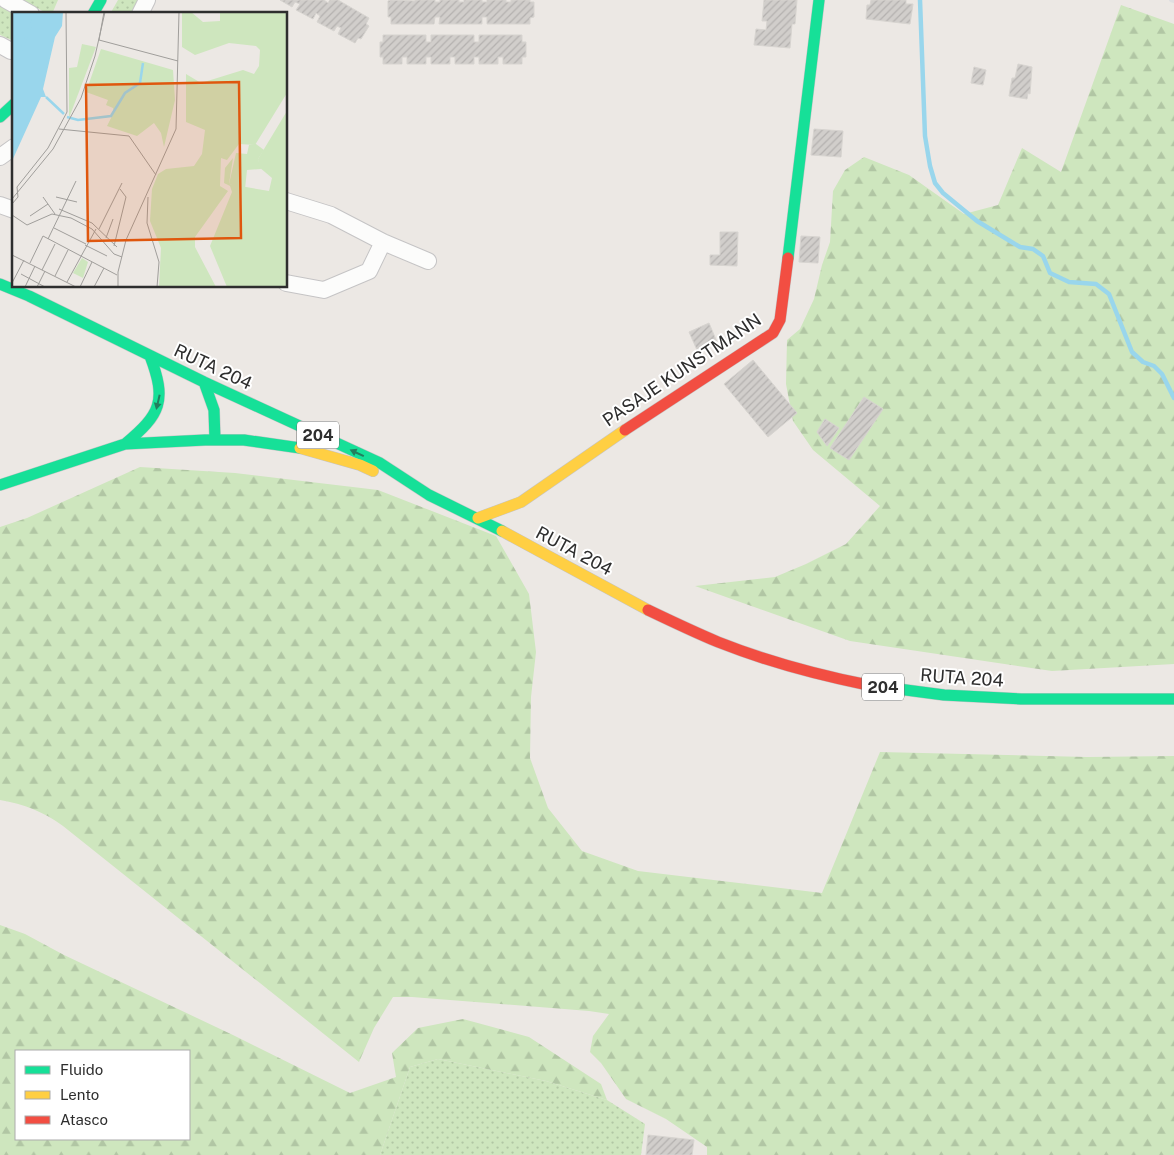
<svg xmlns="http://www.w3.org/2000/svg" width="1174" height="1155" viewBox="0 0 1174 1155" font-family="'Public Sans',sans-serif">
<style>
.grass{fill:url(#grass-dots)}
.forest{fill:url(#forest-firs);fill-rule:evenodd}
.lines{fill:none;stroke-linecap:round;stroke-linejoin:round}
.stream{stroke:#99d6ec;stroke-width:4.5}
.building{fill:url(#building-hatch);stroke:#d7d4d0}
.street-casing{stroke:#c5c4c5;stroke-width:18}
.fast-casing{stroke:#c5c4c5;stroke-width:12}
.slow-casing{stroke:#c5c4c5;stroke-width:12}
.jam-casing{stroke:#c5c4c5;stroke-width:12}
.street{stroke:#fcfcfb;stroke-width:16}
.fast{stroke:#16e098;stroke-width:11}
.slow{stroke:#ffcf43;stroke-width:11}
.jam{stroke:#f24e42;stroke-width:11}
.rail{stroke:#dfdfe1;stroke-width:4}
.oneway{fill:#237e5e}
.labels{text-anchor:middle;stroke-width:4;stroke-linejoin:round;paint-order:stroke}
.shield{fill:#fff;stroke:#6d6d6d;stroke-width:1}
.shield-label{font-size:16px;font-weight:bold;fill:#2e2e2e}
.street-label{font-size:18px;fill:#2e2e2e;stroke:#fff}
.inset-river{fill:none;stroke:#99d6ec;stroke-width:2.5}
.inset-road{fill:none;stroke:#a09e9b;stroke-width:1}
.view{fill:#df570e;fill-opacity:0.15;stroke:#df570e;stroke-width:2.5}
.inset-edge{fill:none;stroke:#2e2e2e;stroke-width:2.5}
</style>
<defs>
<pattern id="grass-dots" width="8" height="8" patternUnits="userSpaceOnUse" patternTransform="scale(1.25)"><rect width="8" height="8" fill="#cee6be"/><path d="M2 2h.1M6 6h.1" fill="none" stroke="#b1c6a4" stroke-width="1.8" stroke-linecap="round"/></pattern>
<pattern id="forest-firs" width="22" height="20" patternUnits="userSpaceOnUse" patternTransform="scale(1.25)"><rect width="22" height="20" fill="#cee6be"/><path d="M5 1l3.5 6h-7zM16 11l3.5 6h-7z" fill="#b1c6a4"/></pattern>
<pattern id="building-hatch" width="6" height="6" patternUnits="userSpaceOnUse" patternTransform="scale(1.25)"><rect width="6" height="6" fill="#d1cecb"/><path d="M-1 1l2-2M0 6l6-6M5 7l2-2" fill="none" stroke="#b4b1af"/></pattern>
</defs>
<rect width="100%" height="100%" fill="#ece8e4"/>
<!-- grass -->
<path class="grass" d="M23 0H58L52 14H48Z
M118 0H140L132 14H110Z
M0 6 15 14 14 41 0 35Z
M438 1059 546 1081 607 1100 645 1124 641 1155H380L410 1067Z"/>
<!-- forest -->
<path class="forest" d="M1121 5 1174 24V664L1052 671 850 641 695 586 775 577 806 564 846 544 880 506 813 450 793 421 786 384 787 340 800 329 814 299 822 265 830 242 833 191 845 170 864 157 909 175 964 214 998 205 1022 148 1061 172Z
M140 467 235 473 378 490 496 536 529 594 536 652 531 697 530 758 548 808 582 851 638 871 822 893 880 752 1087 757 1174 756V1155H707V1147L666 1119 626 1099 601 1063 590 1052 593 1036 609 1014 589 1011 412 997H393L374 1028 359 1062 63 826C44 812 24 804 0 800V527L27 518Z
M0 925 25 934 64 955 235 1036 350 1093 396 1077 392 1053 418 1028 463 1019 529 1037 601 1084 607 1100 546 1081 438 1059 410 1067 380 1155H0ZM189 1051V1139H16V1051Z"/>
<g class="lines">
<!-- stream -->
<path class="stream" d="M920 0 925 136 930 166 935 183 943 193 977 221 1020 247 1033 249 1043 256 1050 273 1069 282 1096 284 1109 294 1132 352 1143 362 1154 366 1162 374 1174 398"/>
</g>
<!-- building -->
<path class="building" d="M280 0H324L328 3 330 0H338L369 18 366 24 369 26 361 39 358 38 355 43 338 34 341 28 337 26 334 31 317 22 320 16 316 13 313 19 296 10 300 4 295 2 292 7Z
M391 0 415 1V0H435V2H440V0H459V2H464V0H482V2H487V0H506V2H511V0H530V2H534V17L530 18V24H487V17H482V24H439L440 17H435L434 24H391V17H388V1Z
M764 0H797L795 24H792L790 48 754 45 756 29 766 30 767 21H762Z
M871 0H906V4H913L910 24 866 19 867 5H870Z
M383 35H426V42H431V35H474V42H479V35H522V42H526V57H522V64H503V57H498V64H479V57H474V64H455V57H450V64H431V57H426V64H407V57H402V64H383V57H380V42H383Z
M1018 64 1032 67 1030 94 1028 93 1027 99 1009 96 1012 78H1015Z
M974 67 986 70 983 85 971 83Z
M814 129 843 131 841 157 811 155Z
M720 232H738L737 266 710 265V255H720Z
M801 236 820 237 818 263 799 262Z
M709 323 717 342 697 350 689 332Z
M753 360 797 413 768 437 724 384Z
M864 397 883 409 849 460 830 448Z
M825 419 839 428 827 446 817 432Z
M648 1135 694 1140 692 1155H646Z"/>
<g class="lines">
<!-- street casing -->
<g class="street-casing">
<path id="street" d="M6 0 31 14
M140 14 147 0
M0 45 11 51
M0 157 14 147
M286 201 331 215 383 242 428 261
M0 205 14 210
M286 283 324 290 369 271 383 242"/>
</g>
<!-- fast casing -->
<g class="fast-casing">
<path id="fast" d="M93 14 101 0
M0 117 14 104
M788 258 819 0
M0 284 29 296 204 382 380 463 429 495 502 531
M204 382 214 410 215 440
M125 444C161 414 167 401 150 356
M0 485 125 444 205 440H244L300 448
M868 685 944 695 1021 699H1174"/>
</g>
<!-- slow casing -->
<g class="slow-casing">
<path id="slow" d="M300 448 360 465 373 471
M478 518 521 502 625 430
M502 531 648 610"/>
</g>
<!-- jam casing -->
<g class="jam-casing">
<path id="jam" d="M625 430 773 333 780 320 788 258
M648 610C671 621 694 632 718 642 766 661 818 675 868 685"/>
</g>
<!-- street -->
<use href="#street" class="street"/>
<!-- fast -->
<use href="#fast" class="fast"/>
<!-- slow -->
<use href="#slow" class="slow"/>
<!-- jam -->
<use href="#jam" class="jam"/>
<!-- rail -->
<path class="rail" d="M1171 0 1174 1"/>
</g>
<!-- one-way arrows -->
<defs><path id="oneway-solid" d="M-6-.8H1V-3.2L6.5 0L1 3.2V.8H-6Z" transform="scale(1.25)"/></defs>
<g class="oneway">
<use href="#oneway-solid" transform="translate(158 402) rotate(103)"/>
<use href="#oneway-solid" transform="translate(357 453) rotate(-155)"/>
</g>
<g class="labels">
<!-- shield labels -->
<g class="shield">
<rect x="297" y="421.5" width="42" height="27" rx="4"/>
<rect x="862" y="673.5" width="42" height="27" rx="4"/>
</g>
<g class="shield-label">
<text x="318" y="441">204</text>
<text x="883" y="693">204</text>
</g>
<!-- street labels -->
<g class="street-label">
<text transform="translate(213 367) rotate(25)" y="6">RUTA 204</text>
<text transform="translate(682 370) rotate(-34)" y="6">PASAJE KUNSTMANN</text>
<text transform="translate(574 551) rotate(28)" y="6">RUTA 204</text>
<text transform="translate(962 678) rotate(4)" y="6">RUTA 204</text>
</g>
</g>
<!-- overview -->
<g transform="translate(12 12)">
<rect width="275" height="275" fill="#ece8e4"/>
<path d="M244 132 252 138 246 147 249 157 235 158 233 177 217 172 224 141 235 142 237 133ZM70 246 76 250 71 266 61 261Z" fill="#cee6be"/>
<path d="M170 0H179L191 10 208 9V0H275V81L243 133 227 132 215 148 209 146 208 174 216 179 183 225V235L204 275H147L149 236 138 209 140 177 146 162 154 157 182 154 190 142 193 118 174 110V62L189 71 231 58 242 62 247 54 248 38 244 34 217 31 183 43 170 35ZM70 32 84 35 57 106V56L65 55ZM89 37 161 58 163 88 152 135 149 121 142 111 125 124 95 114 102 100 101 96 94 93 96 88 74 80ZM275 99V275H215L198 234 220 180 218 174 212 171 213 156 221 146 217 172 257 179 260 166 247 155 246 147Z" fill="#cee6be"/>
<path d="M0 0H51L50 14 43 25 31 77 34 85H29L0 149Z" fill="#99d6ec"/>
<path class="inset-river" d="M0 62 24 0M34 85 52 102M55 105 66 108 99 104 113 81 128 71 131 51"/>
<path class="inset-road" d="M92 0 87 28 166 49M47 117 117 124 144 163M31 185 43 202M44 185 65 190M136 185 135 211 147 250 145 275M0 187 41 137 69 86 83 44 93 0M0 192 6 185 5 175 36 136 55 100 54 0M47 197 80 211 105 235M0 203 15 213 40 202 59 206 80 217 102 242 110 245M18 204 36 192M42 216 74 232M87 217 110 171M94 226 101 207M36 227 64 169M73 233 95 244M102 234 114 185 108 177M0 243 64 275M18 251 31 224 105 263M30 258 43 232M9 262 33 275M43 264 56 238M55 270 84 217M0 271 12 248M13 275 23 254M25 275 33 259M68 275 80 250M82 275 92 256M106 275V260L114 228 164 117 167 0"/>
<path class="view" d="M227 70 229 226 76 229 74 73Z"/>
<rect width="275" height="275" class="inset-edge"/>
</g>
<!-- legend -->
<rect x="15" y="1050" width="175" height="90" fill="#ffffff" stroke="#ababab"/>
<rect x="25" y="1066" width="25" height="8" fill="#16e098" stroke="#ababab"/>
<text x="60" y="1075" font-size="15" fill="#2e2e2e">Fluido</text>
<rect x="25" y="1091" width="25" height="8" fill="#ffcf43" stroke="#ababab"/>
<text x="60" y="1100" font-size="15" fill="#2e2e2e">Lento</text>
<rect x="25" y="1116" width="25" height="8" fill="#f24e42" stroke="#ababab"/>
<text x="60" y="1125" font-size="15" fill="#2e2e2e">Atasco</text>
</svg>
